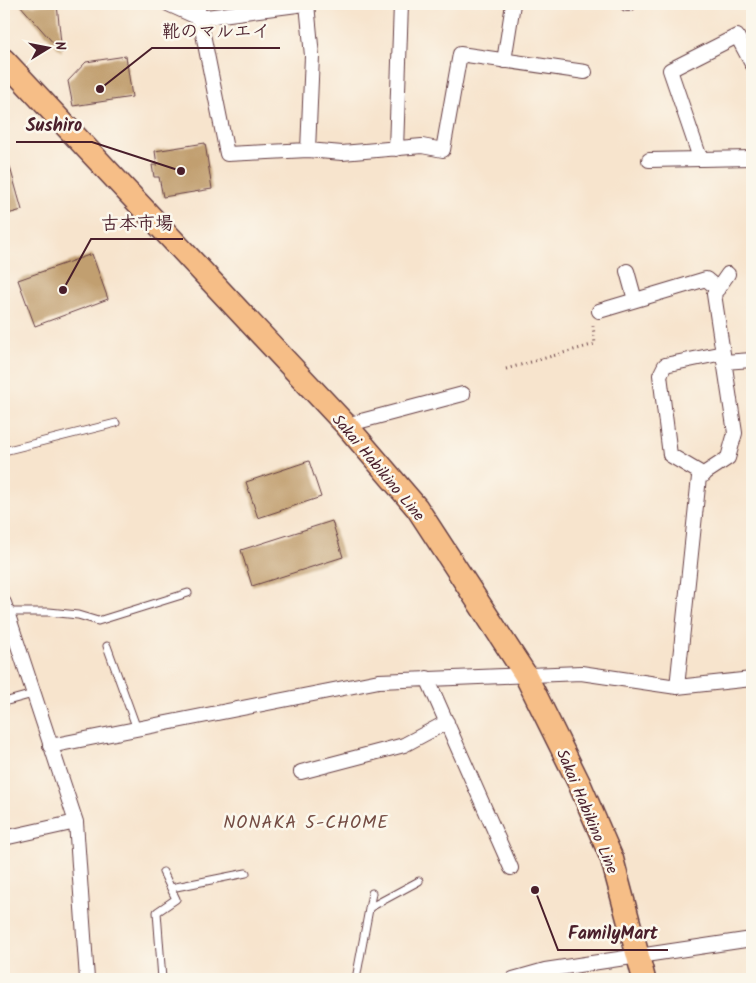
<svg xmlns="http://www.w3.org/2000/svg" width="756" height="983" viewBox="0 0 756 983" font-family="Kalam,'Klee One',sans-serif">
<style>
.building{fill:#c19f70}
.lines{fill:none;stroke-linecap:round;stroke-linejoin:round}
.lane-casing{stroke:#643d43;stroke-width:9}
.street-casing{stroke:#643d43;stroke-width:16}
.primary-casing{stroke:#643d43;stroke-width:25}
.path{stroke:#643d43;stroke-width:3;stroke-dasharray:1 4;stroke-linecap:butt}
.lane{stroke:#fff;stroke-width:7}
.street{stroke:#fff;stroke-width:14}
.primary{stroke:#f6be87;stroke-width:22}
.labels{text-anchor:middle;stroke-width:5;stroke-linejoin:round;paint-order:stroke}
.street-label{font-size:16px;fill:#4a1f2b;stroke:#fbf7ec}
.neighbourhood-label{font-size:18px;letter-spacing:1px;fill:#744c43;stroke:#fbf7ec}
.leader{fill:none;stroke:#4a1f2b;stroke-width:2}
.callout-dot{fill:#4a1f2b;stroke:#fbf7ec;stroke-width:2}
.callout-label{font-size:18px;text-anchor:middle;font-weight:bold;fill:#4a1f2b;stroke:#fbf7ec;stroke-width:5;stroke-linejoin:round;paint-order:stroke}
</style>
<rect width="100%" height="100%" fill="#fbf7ec"/>
<filter id="ink" filterUnits="userSpaceOnUse"><feTurbulence type="fractalNoise" baseFrequency=".02" numOctaves="2"/><feDisplacementMap in="SourceGraphic" scale="10" xChannelSelector="R" yChannelSelector="G"/><feConvolveMatrix kernelMatrix="1 2 1 2 8 2 1 2 1" color-interpolation-filters="sRGB"/></filter>
<filter id="wash" filterUnits="userSpaceOnUse"><feTurbulence type="fractalNoise" baseFrequency=".0096" numOctaves="4" result="noise"/><feDisplacementMap in="SourceGraphic" scale="20" xChannelSelector="R" yChannelSelector="G"/><feGaussianBlur stdDeviation="1.12" result="paint"/><feColorMatrix in="noise" values="0 0 0 0 0 0 0 0 0 0 0 0 0 0 0 0 0 1.4 0 .05"/><feComposite in="paint" operator="in"/></filter>
<g filter="url(#wash)">
<rect width="100%" height="100%" fill="#f7e4cd"/>
<g id="blocks">
<!-- building -->
<path class="building" d="M19 4 29 6 57 4 62 53Z
M126 56 132 97 73 106 68 81 86 62Z
M205 143 212 189 163 197 159 177H154L152 165H157L155 151Z
M4 146 22 210 4 215Z
M92 254 108 299 35 326 18 280Z
M309 461 321 497 258 518 246 482Z
M332 521 343 557 252 586 241 550Z"/>
</g>
</g>
<g filter="url(#ink)">
<use href="#blocks" fill-opacity="0" stroke="#643d43" stroke-width="1"/>
<g class="lines">
<!-- lane casing -->
<g class="lane-casing">
<path id="lane" d="M4 451 116 423
M6 612H49L78 615 98 621 188 593
M107 646 137 729
M4 702 33 694
M171 888 246 873
M369 908 419 881
M162 979 157 912 176 899 163 872
M356 979 372 893"/>
</g>
<!-- street casing -->
<g class="street-casing">
<path id="street" d="M168 4 199 18 305 4
M197 4 227 154 308 150 342 153 422 146 443 150 460 54 585 72
M307 4 312 56 308 150
M627 4H629
M504 61 513 4
M396 149 401 4
M700 158 670 70 737 36 752 64
M649 160 752 158
M627 271 635 300
M599 311 706 279 718 289
M724 362 752 360
M346 425 463 394
M704 475 670 455 660 375 665 365 723 353
M4 603 76 822 87 979
M427 678 511 868
M677 687 699 477 728 458 735 433 714 294 728 274
M50 746 379 681 581 673 677 687 752 679
M301 772 404 745 447 722
M4 838 76 822
M513 979 545 970 752 939"/>
</g>
<!-- primary casing -->
<g class="primary-casing">
<path id="primary" d="M4 60 346 425 417 508 525 674 579 783 612 859 644 979"/>
</g>
<!-- path -->
<path class="path" d="M506 369 595 344 593 325"/>
<!-- lane -->
<use href="#lane" class="lane"/>
<!-- street -->
<use href="#street" class="street"/>
<!-- primary -->
<use href="#primary" class="primary"/>
</g>
</g>
<g class="labels">
<!-- street labels -->
<g class="street-label">
<text transform="translate(379 467) rotate(50)" y="6">Sakai Habikino Line</text>
<text transform="translate(588 811) rotate(67)" y="6">Sakai Habikino Line</text>
</g>
<!-- neighbourhood labels -->
<g class="neighbourhood-label">
<text x="306" y="828">NONAKA 5-CHOME</text>
</g>
</g>
<!-- callouts -->
<path class="leader" d="M100 89L152 48H280M181 171L92 142H16M63 290L91 239H183M535 890L558 950H668"/>
<g class="callout-dot">
<circle cx="100" cy="89" r="5"/>
<circle cx="181" cy="171" r="5"/>
<circle cx="63" cy="290" r="5"/>
<circle cx="535" cy="890" r="5"/>
</g>
<g class="callout-label">
<text x="216" y="37">靴のマルエイ</text>
<text x="54" y="131">Sushiro</text>
<text x="137" y="229">古本市場</text>
<text x="613" y="939">FamilyMart</text>
</g>
<!-- margin -->
<rect width="756" height="983" fill="none" stroke="#fbf7ec" stroke-width="20"/>
<!-- north arrow -->
<g transform="translate(48 48) rotate(80)" stroke="#fbf7ec" stroke-width="4" paint-order="stroke">
<path d="M0-4L9 19L0 12L-9 19Z" fill="#4a1f2b"/>
<text y="-8" font-size="14" font-weight="bold" text-anchor="middle" fill="#4a1f2b">N</text>
</g>
</svg>
